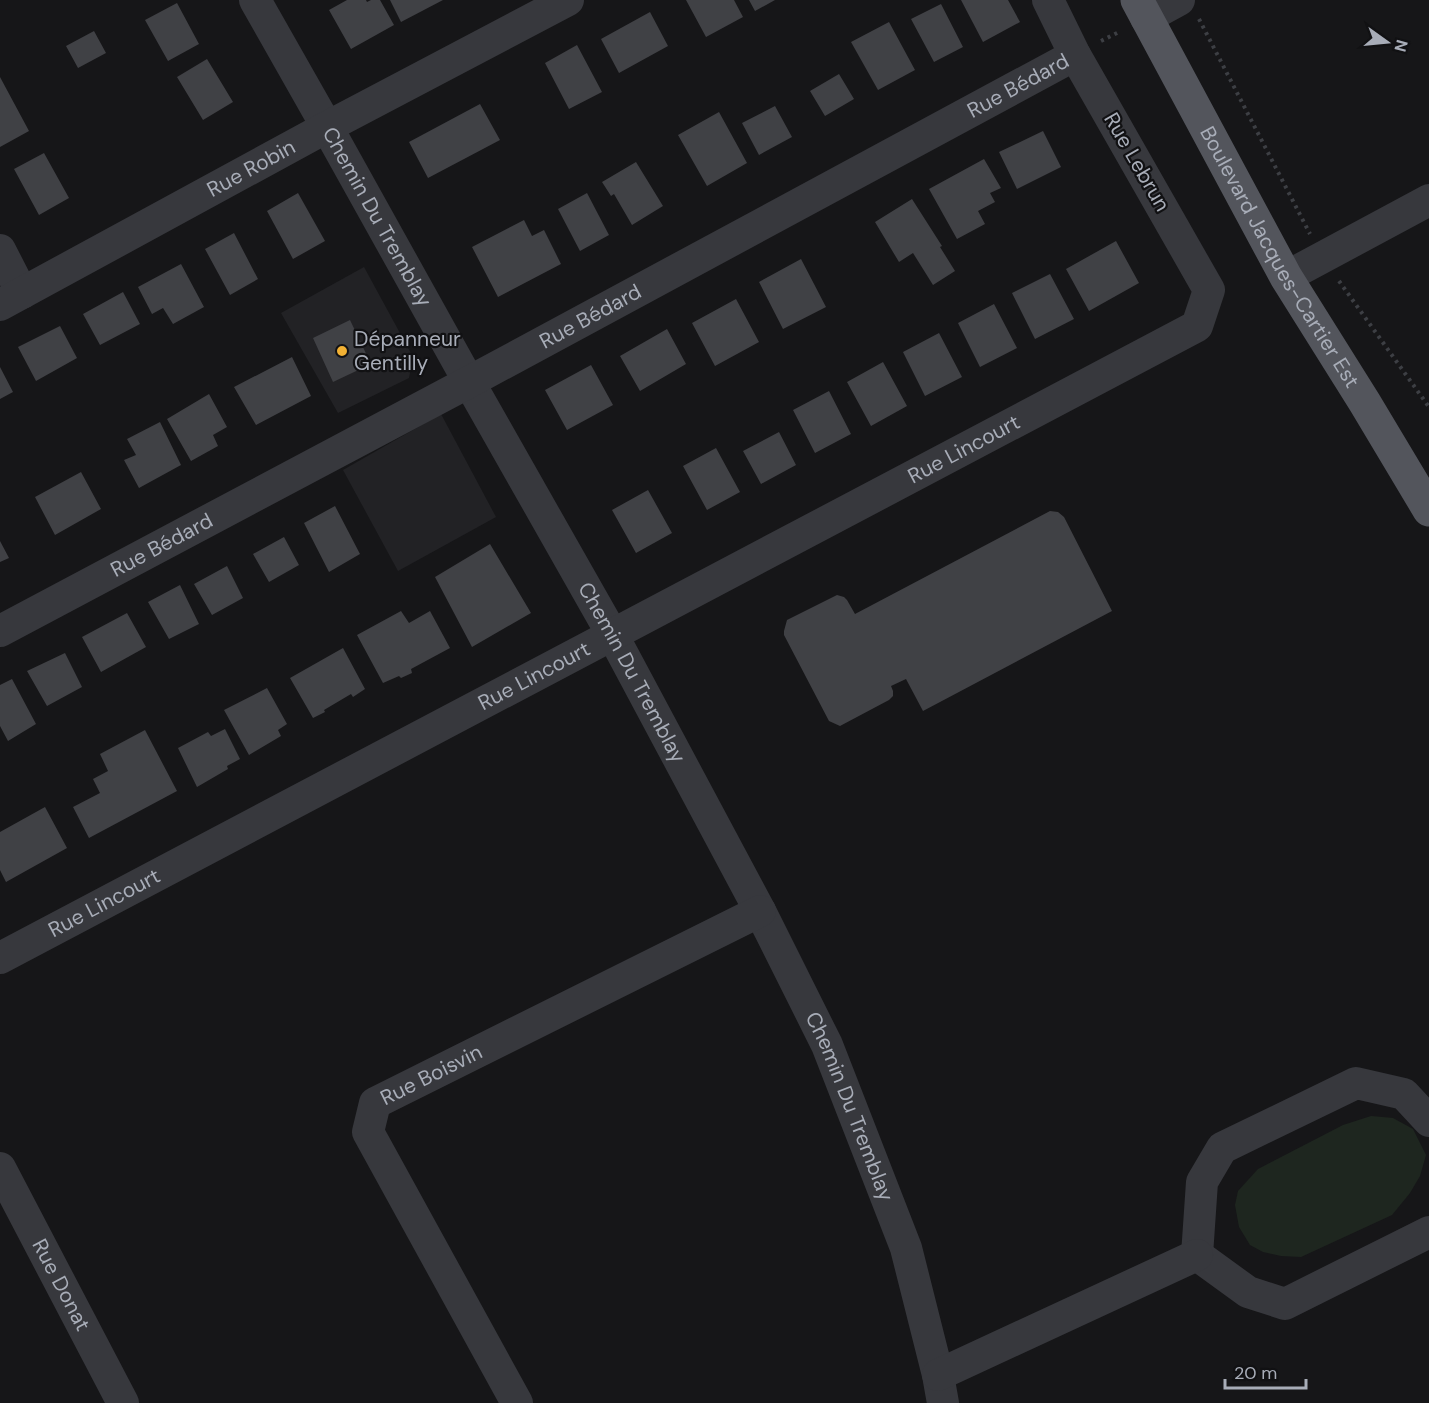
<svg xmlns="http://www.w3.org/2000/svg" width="1429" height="1403" viewBox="0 0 1429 1403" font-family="'DM Sans',sans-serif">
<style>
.built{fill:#222225}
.green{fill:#1e261f}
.building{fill:#404145}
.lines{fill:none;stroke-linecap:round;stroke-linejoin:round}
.path{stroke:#3d3f44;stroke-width:4;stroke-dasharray:3 4.5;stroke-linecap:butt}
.minor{stroke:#37383d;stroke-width:32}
.major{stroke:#53555c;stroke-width:33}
.poi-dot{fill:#f2b134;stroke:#111113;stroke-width:2}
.labels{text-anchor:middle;stroke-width:4.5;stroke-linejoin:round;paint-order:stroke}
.street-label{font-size:21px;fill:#a8adb8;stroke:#111113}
.poi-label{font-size:21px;fill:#a8adb8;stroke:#111113;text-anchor:start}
</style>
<rect width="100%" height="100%" fill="#161618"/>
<!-- built -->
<path class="built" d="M364 267 413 357 409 378 338 413 281 313Z
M441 414 496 517 398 571 343 470Z"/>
<!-- green -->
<path class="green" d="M1371 1116 1393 1118 1413 1129 1426 1155 1420 1176 1410 1193 1392 1215 1301 1257 1281 1256 1263 1252 1250 1245 1239 1227 1235 1205 1238 1191 1258 1169 1343 1125Z"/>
<!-- building -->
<path class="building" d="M347 0H366L367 2 371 0H380L394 25 351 49 329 10Z
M390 0H443L401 22Z
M686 0H734L743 17 706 37Z
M749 0H775L755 11Z
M961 0H1008L1020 22 983 42Z
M177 3 199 44 168 61 145 20Z
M941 4 963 47 934 62 911 19Z
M650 12 668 46 619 73 601 39Z
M889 22 915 70 878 90 851 42Z
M94 31 106 53 78 68 66 46Z
M577 45 602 92 569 109 545 63Z
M207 59 233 102 203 120 177 77Z
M839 74 854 99 825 116 810 91Z
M0 77 29 131 0 147Z
M480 104 500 140 428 178 409 142Z
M775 106 792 137 759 155 742 123Z
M719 112 747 163 707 186 678 135Z
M1043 131 1061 167 1017 189 999 152Z
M44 153 69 198 39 215 14 169Z
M984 159 1001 188 990 193 995 202 978 211 985 224 957 239 929 189Z
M636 162 663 206 632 225 614 194 611 196 602 182Z
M298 193 325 241 293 259 267 211Z
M587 193 609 235 580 251 558 209Z
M912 199 942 246 940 247 955 271 933 285 913 253 899 262 875 222Z
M524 220 532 236 544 230 561 264 498 297 472 247Z
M234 233 258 279 230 295 205 249Z
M1116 241 1139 283 1089 311 1066 269Z
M801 259 826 307 783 329 759 282Z
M181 264 204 307 173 324 163 308 152 314 138 287Z
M1050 274 1074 319 1035 339 1012 293Z
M123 292 140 324 100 345 83 314Z
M736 299 759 342 715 366 692 323Z
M994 304 1017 348 980 367 958 323Z
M350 320 371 364 333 382 313 338Z
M60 326 77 358 36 381 18 347Z
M667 329 686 364 640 391 620 356Z
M939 333 962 377 925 396 903 352Z
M292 357 311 396 256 425 234 387Z
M883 362 907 406 871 426 847 382Z
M591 365 613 405 567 430 545 390Z
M0 367 13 392 0 399Z
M829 391 851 434 815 453 793 410Z
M209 394 227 427 213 435 218 446 191 461 167 419Z
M160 422 181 465 139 488 124 460 136 455 127 439Z
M779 432 796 465 761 484 743 451Z
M716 448 740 492 707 510 683 466Z
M81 472 101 509 55 535 35 497Z
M648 490 672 533 636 553 612 510Z
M335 506 360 554 329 572 304 523Z
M1050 511 1058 512 1064 517 1112 611 923 711 906 679 891 686 893 691V696L889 700 840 726 829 721 784 635V631L787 620 837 595 844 597 847 600 855 614Z
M284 537 299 565 269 582 253 554Z
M0 541 9 558 0 562Z
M490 544 531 613 472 647 435 577Z
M227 566 243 598 212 615 194 584Z
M180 585 199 624 169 639 148 602Z
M401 611 409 623 430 611 450 648 411 669 412 673 401 678 399 676 383 683 357 635Z
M127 613 146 647 101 672 82 637Z
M343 648 365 689 353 697 351 694 324 710 325 712 313 718 290 678Z
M65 653 82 687 47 706 27 671Z
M12 679 36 724 8 741 0 726V685Z
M267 688 287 724 278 730 281 736 249 755 224 710Z
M225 729 240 759 227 766 228 769 197 787 178 748 208 732 211 736Z
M145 730 177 791 89 838 73 807 100 793 93 779 108 771 100 754Z
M45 807 67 848 6 882 0 870V832Z"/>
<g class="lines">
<!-- path -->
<path class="path" d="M1199 19 1310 234
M1101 41 1121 31
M1339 281 1429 407"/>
<!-- minor -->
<g class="minor">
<path id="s1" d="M255 0 327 127 469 382 612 634 760 911 827 1045 906 1248 938 1375 943 1403"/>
<path d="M1146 18 1179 0"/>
<path d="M0 250 22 293"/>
<path d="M1286 277 1429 200"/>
<path id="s2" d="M0 305 327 127 568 0"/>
<path id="s3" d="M0 631 469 382 1075 55"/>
<path id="s4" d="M0 958 1197 326 1209 290 1075 55 1048 0"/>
<path id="s5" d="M0 1168 123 1403"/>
<path d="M1197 1255 1202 1182 1222 1148 1356 1083 1404 1094 1429 1121"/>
<path d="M1197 1255 1248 1292 1285 1304 1429 1232"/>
<path d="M938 1375 1197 1255"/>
<path id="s6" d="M517 1403 368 1132 375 1103 760 911"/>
</g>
<!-- major -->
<path class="major" id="s7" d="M1137 0 1286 277 1365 403 1429 510"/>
</g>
<!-- markers -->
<circle class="poi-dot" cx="342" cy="351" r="6"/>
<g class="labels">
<!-- street labels -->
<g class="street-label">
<text dy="7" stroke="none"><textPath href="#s3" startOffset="1155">Rue Bédard</textPath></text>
<text transform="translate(1137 162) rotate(60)" y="7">Rue Lebrun</text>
<text dy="7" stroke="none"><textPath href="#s2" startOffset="286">Rue Robin</textPath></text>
<text dy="7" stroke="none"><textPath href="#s1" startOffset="249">Chemin Du Tremblay</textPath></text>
<text dy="7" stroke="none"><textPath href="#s7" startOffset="294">Boulevard Jacques-Cartier Est</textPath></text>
<text dy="7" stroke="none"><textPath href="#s3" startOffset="669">Rue Bédard</textPath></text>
<text dy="7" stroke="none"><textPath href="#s4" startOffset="1090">Rue Lincourt</textPath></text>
<text dy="7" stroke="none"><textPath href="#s3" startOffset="183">Rue Bédard</textPath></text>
<text dy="7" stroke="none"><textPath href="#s1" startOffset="771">Chemin Du Tremblay</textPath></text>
<text dy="7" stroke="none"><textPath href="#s4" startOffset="604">Rue Lincourt</textPath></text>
<text dy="7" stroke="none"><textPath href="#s4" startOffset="118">Rue Lincourt</textPath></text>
<text dy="7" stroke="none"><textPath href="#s6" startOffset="402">Rue Boisvin</textPath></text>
<text dy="7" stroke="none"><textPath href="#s1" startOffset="1257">Chemin Du Tremblay</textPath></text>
<text dy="7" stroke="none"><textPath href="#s5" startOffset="132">Rue Donat</textPath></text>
</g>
<!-- poi labels -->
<g class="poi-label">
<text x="354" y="346">Dépanneur<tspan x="354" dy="24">Gentilly</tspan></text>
</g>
</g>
<!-- north arrow -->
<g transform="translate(1387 42) rotate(105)" stroke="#111113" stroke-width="4.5" paint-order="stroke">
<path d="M0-4.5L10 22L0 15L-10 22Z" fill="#a8adb8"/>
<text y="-9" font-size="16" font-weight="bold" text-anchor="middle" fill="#a8adb8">N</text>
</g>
<!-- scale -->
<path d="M1225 1379v9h81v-9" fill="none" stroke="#a8adb8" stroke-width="3"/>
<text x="1234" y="1379" font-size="18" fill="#a8adb8" stroke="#111113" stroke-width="4.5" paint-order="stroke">20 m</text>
</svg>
